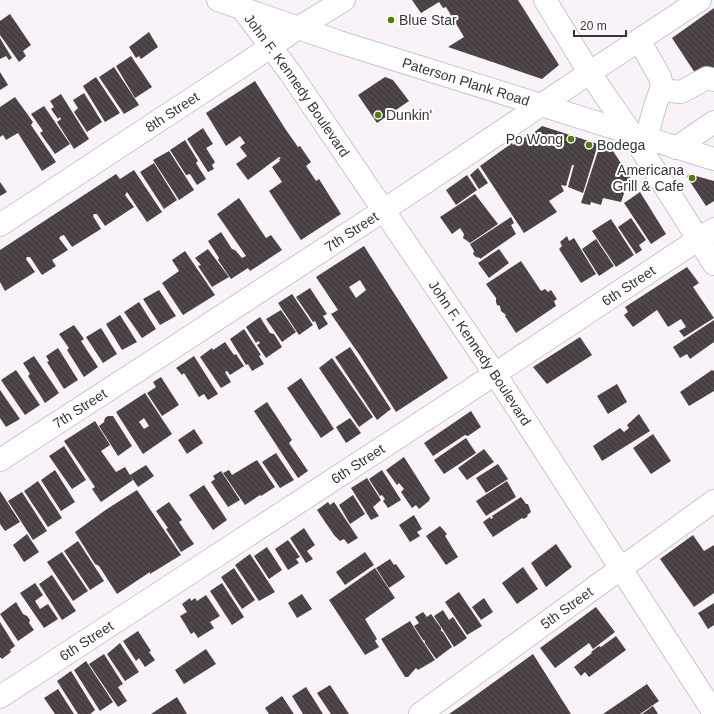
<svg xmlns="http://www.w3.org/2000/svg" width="714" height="714" viewBox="0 0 714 714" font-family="Helvetica,sans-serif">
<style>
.building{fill:url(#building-back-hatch);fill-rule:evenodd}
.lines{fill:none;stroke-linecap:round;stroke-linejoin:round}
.minor-casing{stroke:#ccc5cb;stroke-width:24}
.major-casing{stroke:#ccc5cb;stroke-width:24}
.minor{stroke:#fff;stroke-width:22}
.major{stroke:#fff;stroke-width:22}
.poi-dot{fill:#507d02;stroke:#fff;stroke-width:1.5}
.labels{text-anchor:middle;stroke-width:4;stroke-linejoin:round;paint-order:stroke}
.poi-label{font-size:14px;fill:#383538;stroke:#fff;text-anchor:start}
.street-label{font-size:14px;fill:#383538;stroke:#fff}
</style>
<defs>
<pattern id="building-back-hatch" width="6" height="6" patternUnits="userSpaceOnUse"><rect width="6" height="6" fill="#484042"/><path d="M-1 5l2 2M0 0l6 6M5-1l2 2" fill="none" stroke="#5a5455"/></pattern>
</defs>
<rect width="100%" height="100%" fill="#faf2f9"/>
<!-- building -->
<path class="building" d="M412 0H518L559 65 542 79 448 47 464 37 446 7 443 8 439 2 421 13Z
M714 8V69L699 79 672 38Z
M10 14 31 45 23 51 26 56 19 62 0 35V21Z
M149 32 158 47 141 59 139 56 136 58 129 47Z
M0 38 12 58 9 60 6 56 0 59Z
M131 56 152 87 135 98 116 66Z
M114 67 139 105 124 114 99 77Z
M0 72 8 85 0 90Z
M96 77 120 113 105 122 83 86Z
M385 77 393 80 409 101 377 123 358 95Z
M255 81 286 130 298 147 300 146 311 162 306 166 316 181 319 179 341 214 301 240 269 191 282 182 272 167 280 161 279 159 281 158 279 157 248 180 236 164 247 156 240 147 245 143 240 136 226 146 206 113Z
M84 93 102 122 87 132 74 112 78 108 73 100Z
M61 94 89 139 74 149 57 122 61 119 60 117 58 119 51 109 54 107 50 101Z
M15 97 33 122 31 125 56 162 42 171 18 133 6 140 3 135 0 137V107Z
M44 106 70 144 55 154 40 133 43 131 31 114Z
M542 126 598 144 583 193 568 187 574 165H572L566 186 561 185 564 191 549 201 557 212 524 233 480 166 512 143 513 145 530 134 531 135Z
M203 128 213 144 206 148 215 162 212 165 214 169 208 172 187 139Z
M185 140 198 161 196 163 206 179 197 185 190 174 186 175 170 150Z
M600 145 611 148 630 177 621 202 603 198 601 205 591 202 590 205 581 203Z
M169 151 194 190 179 200 153 160Z
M154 163 177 200 164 209 140 172Z
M478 168 488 183 479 189 470 175Z
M134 170 162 212 147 222 127 192 125 195 134 207 105 226 97 214H94L93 216 101 229 72 247 64 235 61 236 59 238 68 250 52 260 56 266 42 275 30 257H27L26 259 35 272 5 291 0 282V250L116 174 120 179Z
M689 174 714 181V201L706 206 687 177Z
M467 175 477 190 456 205 446 190Z
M0 182 7 192 0 196Z
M640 192 666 234 651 244 624 203Z
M475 194 498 224 470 243 463 238 464 234 460 228 452 234 440 217Z
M239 198 266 238 271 235 282 250 250 271 248 268 231 279 218 260 219 258 208 241 221 232 232 249 235 250 242 258 246 256 217 214Z
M511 217 514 223 511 225 516 234 480 259V258L476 257 473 254 474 251 470 244Z
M631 218 646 240 639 245 642 250 636 254 618 227Z
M611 219 634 255 616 267 592 231Z
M567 236 569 241 574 238 596 274 581 283 559 249 562 246 560 242Z
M596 239 614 266 599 276 582 249Z
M364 246 448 378 396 412 361 357 331 314 338 310 316 277ZM360 280 366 290 356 298 349 287Z
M208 249 229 277 212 287 198 266 201 265 195 258Z
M499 249 509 263 489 278 478 263Z
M185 251 215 295 183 315 162 283 179 271 172 260Z
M521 261 541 291 545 289 548 292 551 290 557 299 554 301 556 306 516 333 505 316 506 315 501 311 500 306 497 305 496 302V298L486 284Z
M687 267 699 283 693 287 714 318 684 337 679 331 686 327 681 319 668 327 657 310 633 327 624 315 628 312 625 307Z
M310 288 327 314 323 316 328 324 319 330 315 321 313 322 296 297Z
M159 290 176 316 160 325 143 299Z
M292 294 313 325 299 335 278 303Z
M139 302 156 329 142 338 124 312Z
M281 310 296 332 282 342 266 319Z
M120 315 137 342 122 350 106 324Z
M260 317 270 333 274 334 282 347 266 358 257 345 260 343 258 341 256 343 246 327Z
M714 320V342L690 359 687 354 680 358 673 347Z
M74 325 84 339 81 341 98 367 84 377 67 350 69 348 59 334Z
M101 328 117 354 103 363 86 337Z
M244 329 261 355 259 356 264 364 252 371 248 364 246 365 230 339Z
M580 337 592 355 547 384 533 367Z
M225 342 234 355 236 354 244 366 230 375 227 371 225 372 231 382 221 388 200 357 212 348 213 350Z
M350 347 391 409 377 420 335 357Z
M58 348 78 380 64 389 47 362 49 361 46 356Z
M34 356 59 393 45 403 28 376 30 374 23 363Z
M194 356 218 394 208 400 204 394 199 397 184 373 182 375 176 368Z
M332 358 373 417 359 427 319 368Z
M16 370 40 405 25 415 1 380Z
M712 370 714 371V391L689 406 680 392Z
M161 377 179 405 162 416 147 393 156 387 153 382Z
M301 378 334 429 321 438 287 388Z
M617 384 627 402 608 414 597 396Z
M0 390 20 419 6 427 0 418Z
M145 393 172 434 143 454 116 412ZM144 418 149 426 144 429 139 422Z
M267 402 292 440 289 443 308 471 298 478 254 411Z
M471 411 481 427 468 436 465 435 433 456 424 443Z
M639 414 650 431 602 461 593 446 620 428 624 432 629 428 627 425Z
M108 416H113L132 446 118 456 99 426 104 422 105 418Z
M350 418 361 433 346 443 336 427Z
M95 421 110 445 101 451 116 472 125 467 133 480 101 502 92 489 95 487 64 441Z
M194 429 203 443 187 454 178 440Z
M653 434 671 461 651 474 633 448Z
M466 438 476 453 444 474 434 460Z
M64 446 86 480 72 489 49 456Z
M484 449 494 462 467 480 458 468Z
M276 453 294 480 280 488 262 462Z
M404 457 430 498 429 501 419 509 416 505 412 508 401 492 404 489 399 483 397 485 386 470Z
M257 460 275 487 261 496 260 495 245 505 223 473 229 470 232 475Z
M498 464 508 479 486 493 476 478Z
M146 465 154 476 138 487 130 475Z
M55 470 75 502 61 511 41 480Z
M382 470 401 500 388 508 383 501 385 499 382 495 380 496 369 479Z
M221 471 240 500 228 507 211 482 215 479 213 476Z
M367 478 381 500 373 507 379 516 371 520 351 488Z
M38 481 62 518 48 527 24 491Z
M507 481 516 497 486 516 476 501Z
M204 485 227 520 213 530 189 495Z
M137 490 181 555 150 574V572L117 594 99 566 95 564 75 532 107 509Z
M0 491 20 522 5 531 0 524Z
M22 492 47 531 33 540 8 501Z
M353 495 365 514 350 524 339 505Z
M521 497 526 504H528L531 512 527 515 528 516 524 519 522 518 493 537 483 522 490 517 491 519 493 518 492 516Z
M169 502 182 520 179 522 194 544 181 552 166 529 168 528 156 511Z
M328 502 330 505 334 502 358 538 348 544 344 539 340 541 334 535 317 510Z
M414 515 422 529 417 532 420 536 410 542 399 525Z
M440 526 447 534 445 536 458 557 446 565 426 536Z
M304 528 315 545 307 551 313 559 306 563 290 538Z
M27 534 39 552 24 562 13 545Z
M693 535 704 551 714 545V593L694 607 660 559Z
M288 540 300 557 296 559 299 563 288 570 275 549Z
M78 541 104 581 90 590 64 551Z
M556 544 572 567 546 587 531 563Z
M267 547 282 570 269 579 254 556Z
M62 552 88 591 73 601 47 562Z
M365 552 374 565 345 585 336 572Z
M250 554 275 592 259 601 235 565Z
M390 559 394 565 396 564 405 577 389 588 376 568Z
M523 567 538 589 517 604 502 583Z
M234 568 255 600 242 609 221 577Z
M375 568 395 598 365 619 377 639 375 641 379 647 365 655 329 600Z
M52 575 76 611 62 620 39 584Z
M35 583 43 595 35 601 40 609 48 604 58 619 44 628 20 593Z
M222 583 244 617 232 625 210 591Z
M459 592 482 626 467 635 445 602Z
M302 594 312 609 297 618 288 603Z
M206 595 220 616 210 622 214 628 198 638 194 632 191 634 180 616 187 612 182 604 190 598 191 601 195 598 197 601Z
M484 598 493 612 481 620 472 607Z
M16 602 23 614 27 616 30 620 29 623 34 630 18 641 0 614Z
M714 603V625L708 629 698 613Z
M596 607 615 632 593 649 589 643 555 668 540 648Z
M443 610 449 620 453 617 467 638 454 647 434 616Z
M423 612 427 617 431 614 441 628V631L443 632 452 647 436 659 425 643V641L423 640 414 626 419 623 415 617Z
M410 621 423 642 424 643 435 660 418 670 416 668 408 677H405L381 639Z
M0 622 15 646 10 650 11 652 2 659 0 657Z
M138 631 151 651 149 652 155 660 145 667 139 658 136 661 123 641Z
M616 636 626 650 589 677 585 672 581 676 574 667 592 653 591 652 599 646 601 647Z
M120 643 139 672 125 681 107 654Z
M206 649 216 664 184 684 175 670Z
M104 654 123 684 118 687 127 701 118 707 89 664Z
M533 654 571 714H449L465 703Z
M86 661 113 702 100 711 74 670Z
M71 671 95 710 90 714H78L57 681Z
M647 684 659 701 640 714H603Z
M330 685 349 714H331L317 693Z
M306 687 323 714H303L292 696Z
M58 689 74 714H55L44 698Z
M282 696 294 714H269L265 708Z
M177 697 187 714H151Z
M653 706 658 714H642Z"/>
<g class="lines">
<!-- minor casing -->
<g class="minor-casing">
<g id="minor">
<path d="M545 0 589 72 631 133 714 264"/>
<path d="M639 40 660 77 662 87 656 103 646 138"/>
<path d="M661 90 681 92 707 78 714 80"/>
<path d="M676 148 714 122"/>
<path id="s1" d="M0 225 248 62 298 28 344 0"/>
<path id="s2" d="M0 460C128 377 257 294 384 210 489 140 594 69 700 0"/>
<path id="s3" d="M0 697 466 393 714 229"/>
</g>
</g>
<!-- major casing -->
<g class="major-casing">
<g id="major">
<path id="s4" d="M218 0 339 42 714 159"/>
<path id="s5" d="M236 0 291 74 503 386 714 713"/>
<path id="s6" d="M420 714 714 501"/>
</g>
</g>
<!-- minor -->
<use href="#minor" class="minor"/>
<!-- major -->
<use href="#major" class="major"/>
</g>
<!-- markers -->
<g class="poi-dot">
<circle cx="391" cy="20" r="4"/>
<circle cx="378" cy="115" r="4"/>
<circle cx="571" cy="139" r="4"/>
<circle cx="589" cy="145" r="4"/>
<circle cx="692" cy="178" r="4"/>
</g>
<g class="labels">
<!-- poi labels -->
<g class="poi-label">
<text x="399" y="25">Blue Star</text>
<text x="386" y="120">Dunkin'</text>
<text x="563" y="144" text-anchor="end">Po Wong</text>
<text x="597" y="150">Bodega</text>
<text x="684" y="175" text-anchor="end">Americana<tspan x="684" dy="16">Grill &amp; Cafe</tspan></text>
</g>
<!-- street labels -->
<g class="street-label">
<text dy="5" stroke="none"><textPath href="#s4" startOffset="261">Paterson Plank Road</textPath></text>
<text dy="5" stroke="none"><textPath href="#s5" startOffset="105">John F. Kennedy Boulevard</textPath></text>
<text dy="5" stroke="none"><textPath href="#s1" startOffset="206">8th Street</textPath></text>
<text dy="5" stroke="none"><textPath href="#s2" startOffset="419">7th Street</textPath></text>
<text dy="5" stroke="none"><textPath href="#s3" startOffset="751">6th Street</textPath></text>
<text dy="5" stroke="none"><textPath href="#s5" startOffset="429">John F. Kennedy Boulevard</textPath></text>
<text dy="5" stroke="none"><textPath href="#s2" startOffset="95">7th Street</textPath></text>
<text dy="5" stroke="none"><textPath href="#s3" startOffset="427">6th Street</textPath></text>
<text dy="5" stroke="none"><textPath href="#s6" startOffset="181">5th Street</textPath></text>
<text dy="5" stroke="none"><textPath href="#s3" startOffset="103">6th Street</textPath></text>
</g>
</g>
<!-- scale -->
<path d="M574 30v6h52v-6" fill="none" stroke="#383538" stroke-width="2"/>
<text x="580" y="30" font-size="12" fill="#383538" stroke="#ffffff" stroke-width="3" paint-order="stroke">20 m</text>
</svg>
